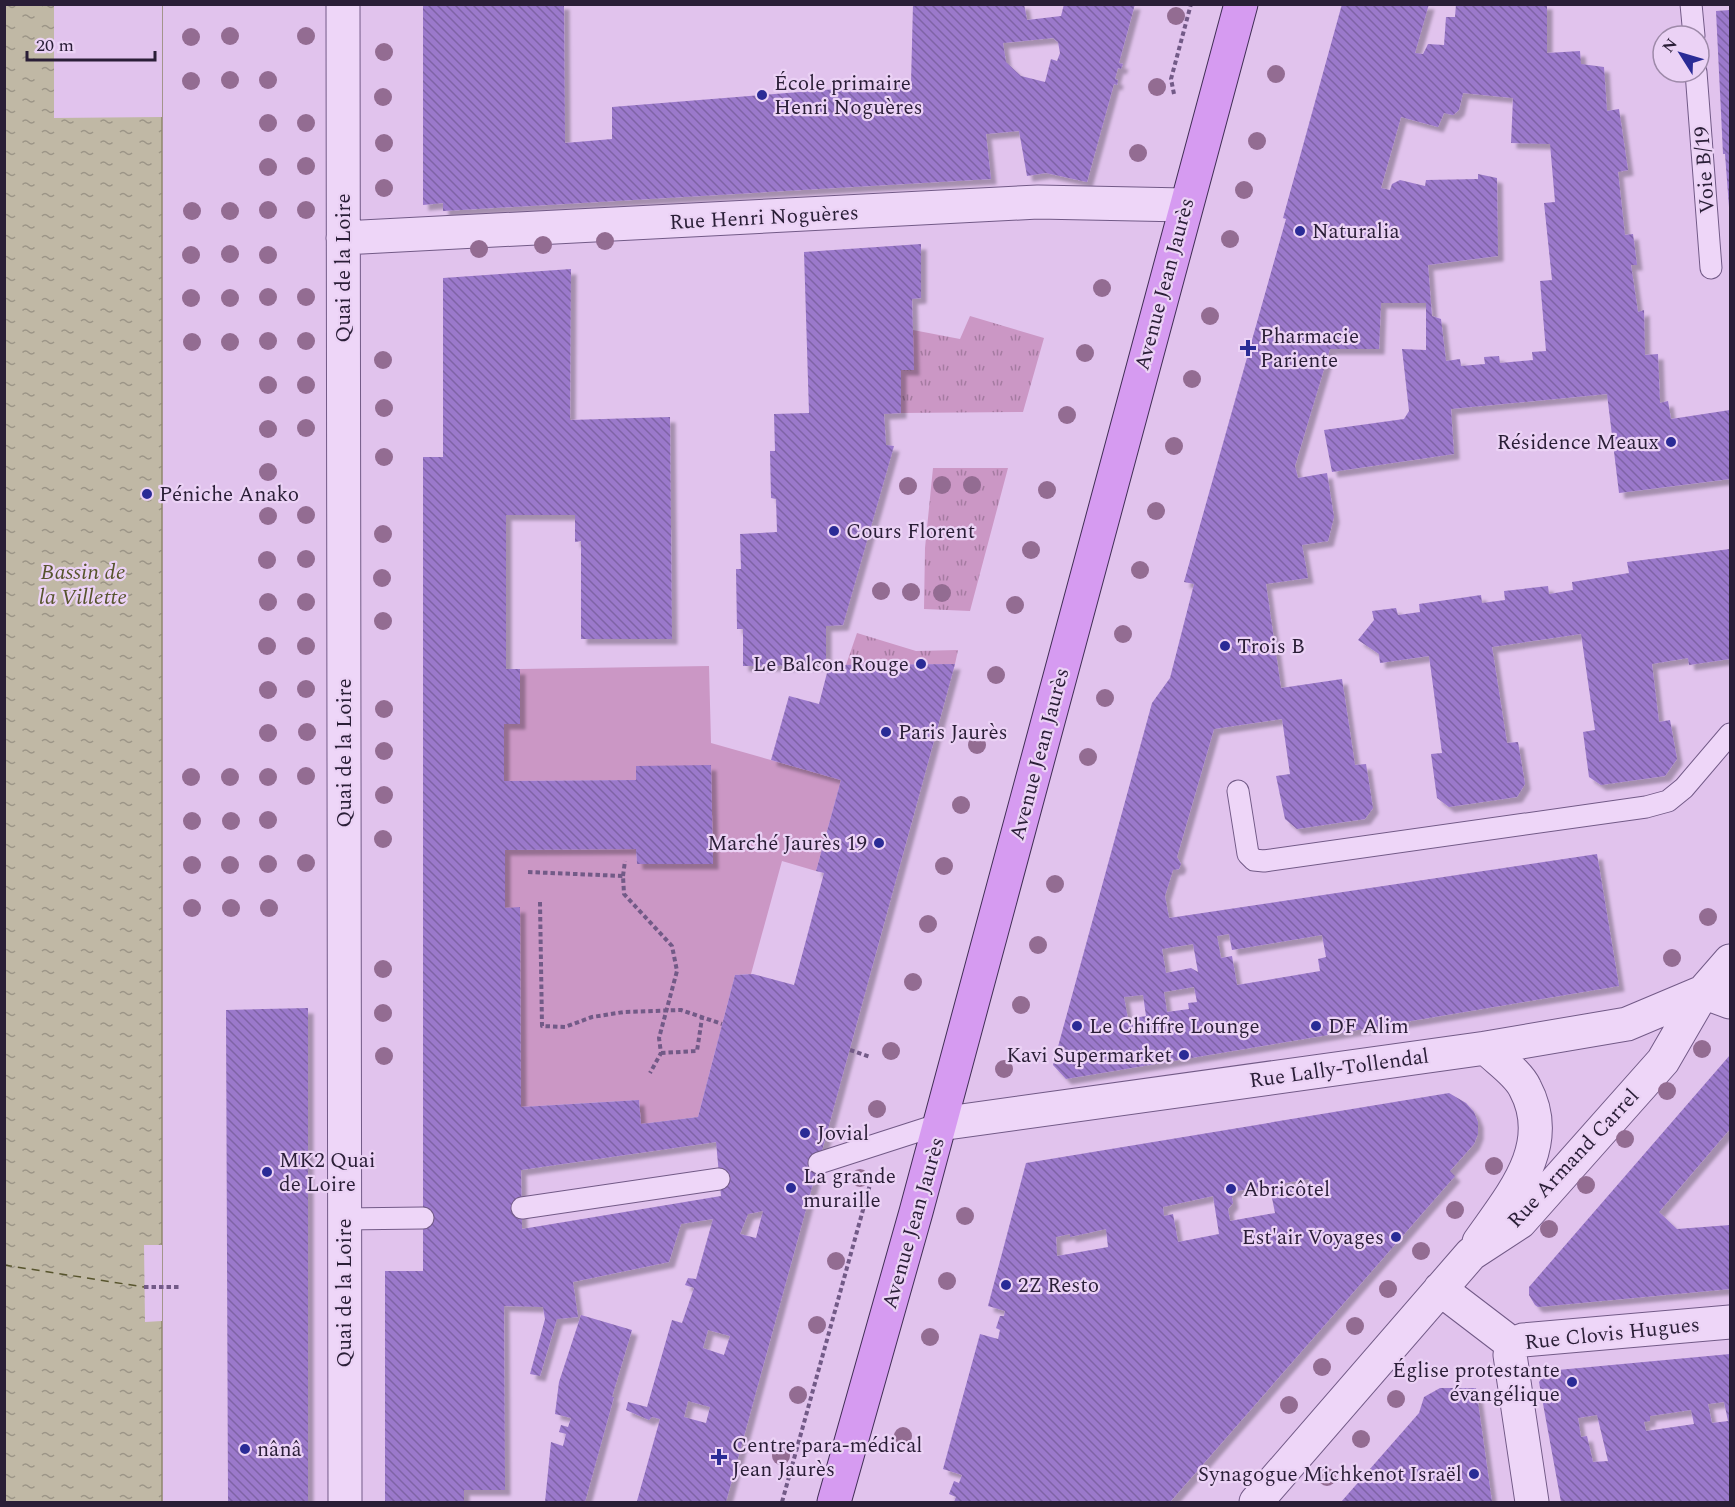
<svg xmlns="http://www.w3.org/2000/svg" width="1735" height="1507" viewBox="0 0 1735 1507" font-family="Spectral,serif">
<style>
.grass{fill:url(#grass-tufts)}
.garden{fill:#cb97c5}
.water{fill:url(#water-ripples);stroke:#8e866c;stroke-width:1.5}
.pier{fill:#e1c3ed}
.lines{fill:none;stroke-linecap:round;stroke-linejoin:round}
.ferry{stroke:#57542d;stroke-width:1.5;stroke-dasharray:8 6;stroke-linecap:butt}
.building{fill:url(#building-back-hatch);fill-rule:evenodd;filter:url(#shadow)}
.lane-casing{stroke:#725a87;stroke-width:23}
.street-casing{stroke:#725a87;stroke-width:35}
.primary-casing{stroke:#402e55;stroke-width:35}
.path{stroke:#725a87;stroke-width:4;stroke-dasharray:4.5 3;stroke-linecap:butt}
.lane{stroke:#eed6f8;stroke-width:21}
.street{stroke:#eed6f8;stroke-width:33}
.primary{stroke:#d69bf1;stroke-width:33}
.tree{fill:#936c92}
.poi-dot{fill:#2a2b96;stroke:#ebd2f5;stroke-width:2}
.labels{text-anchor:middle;stroke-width:4.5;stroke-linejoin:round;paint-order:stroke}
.poi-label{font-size:21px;fill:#2a1e37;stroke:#ebd2f5;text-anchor:start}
.street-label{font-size:21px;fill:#2a1e37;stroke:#ebd2f5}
.water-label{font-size:22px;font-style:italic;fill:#57542d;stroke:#ebd2f5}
</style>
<defs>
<pattern id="grass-tufts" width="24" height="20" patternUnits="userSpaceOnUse" patternTransform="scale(1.5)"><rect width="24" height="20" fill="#cb97c5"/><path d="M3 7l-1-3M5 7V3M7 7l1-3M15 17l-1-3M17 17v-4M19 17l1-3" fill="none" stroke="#a57ba1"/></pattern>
<pattern id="water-ripples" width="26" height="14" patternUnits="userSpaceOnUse" patternTransform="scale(1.5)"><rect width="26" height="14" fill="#c0b8a5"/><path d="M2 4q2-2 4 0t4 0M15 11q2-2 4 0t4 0" fill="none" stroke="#9c9587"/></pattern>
<pattern id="building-back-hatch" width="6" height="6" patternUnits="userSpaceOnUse" patternTransform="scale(1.5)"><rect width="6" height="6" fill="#9b79cb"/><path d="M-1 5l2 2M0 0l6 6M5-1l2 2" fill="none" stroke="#7f63a6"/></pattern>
<filter id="shadow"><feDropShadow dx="5.5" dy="5.5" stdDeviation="1.5" flood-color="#0004"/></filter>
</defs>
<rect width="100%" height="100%" fill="#e1c3ed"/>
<!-- grass -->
<path class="grass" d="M970 316 1044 338 1023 412 901 413V370H913V330L960 339Z
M933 468H1008L970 611 924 609 925 548Z
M857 633 916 651 958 650 955 664 846 665Z"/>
<!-- garden -->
<path class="garden" d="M709 666 711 743 841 780 816 871 782 861 751 974 735 975 698 1117 641 1124 639 1100 521 1107 520 908H505V850L636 849 637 864H713L711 766H636V780L504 781V724H520V669Z"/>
<!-- water -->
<path class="water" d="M5 5H162V1502H5Z"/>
<!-- pier -->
<path class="pier" d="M54 5H162V117L54 118Z
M144 1245H162V1321L145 1322Z"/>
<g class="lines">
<!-- ferry -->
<path class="ferry" d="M4 1265 144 1287"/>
</g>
<!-- building -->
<path class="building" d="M423 4H564L565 143 612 139V107L911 83 913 4H1024L1027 20 1061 16 1064 4H1135L1119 63 1123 64 1121 69 1118 68 1115 79 1118 80 1117 85 1114 84 1087 182 1046 173 1027 176 1019 131 986 134 991 179 443 211V203L423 205ZM1053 38 1058 42 1060 53 1057 61 1051 59 1045 82 1021 76 1006 62 1003 43Z
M1342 4H1429L1415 53 1423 54 1428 44 1444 45 1446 17H1455L1456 4H1547V53L1580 51 1581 64 1604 67 1607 111 1619 109 1628 170 1618 172 1625 235 1633 234 1637 265H1631L1638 312 1644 310 1645 355 1658 354 1660 403 1668 401 1671 419 1730 410V479L1619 493 1607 394 1451 409 1454 454 1332 472 1324 430 1404 419 1409 411 1402 349 1426 350V303H1381L1379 349H1330L1295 466 1298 478 1327 473 1334 517 1328 541 1302 545 1308 578 1266 584 1281 688 1342 679 1355 765 1366 764 1373 808 1365 819 1297 829 1285 819 1276 776 1290 774 1282 719 1214 729 1177 857 1181 864 1179 869 1173 870 1165 896 1169 918 1597 854 1619 986 1066 1079 1053 1065 1152 703 1170 678 1194 584 1184 582 1286 219 1283 218ZM1463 93 1513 98 1511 143 1550 144 1555 202 1544 203 1552 280 1540 281 1546 351 1532 352 1533 360 1500 363 1499 356 1484 357 1485 364 1461 366 1460 359 1446 361 1441 319 1432 316 1428 265 1498 256 1497 178 1478 174V179L1426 180 1425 186 1400 180 1392 184 1390 190 1381 188 1401 117 1438 127 1444 113 1453 115 1459 110ZM1229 934 1232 950 1322 935 1326 957 1318 959 1320 971 1237 985 1232 956 1221 958 1217 936ZM1193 944 1198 972 1191 968 1166 973 1162 949ZM1194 987 1197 1002 1188 1003 1189 1009 1167 1012 1164 992ZM1143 995 1146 1016 1128 1019 1124 997Z
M1730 10V207H1729L1725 154H1723L1716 11Z
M921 244V298L912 299 914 370H901V413L884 414 886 445 894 446 843 625 826 626V665L743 666V629H737L736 569H741L740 534 777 532 776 499 771 498 770 451H775L774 414 809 413 804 252Z
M571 269 570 420 670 417 672 639H581V541L575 542V515H506V669H520V724H504V781L636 780V766L711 765 713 864H637L636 849 505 850V908L520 907 521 1107 639 1100 641 1124 698 1117 735 975 753 974 794 985 824 873 816 871 841 780 771 760 789 696 819 704 829 665 955 664 726 1502 637 1501 660 1419 652 1417 649 1420 626 1410 628 1402 647 1407 672 1320 682 1323 694 1288 685 1285 688 1278 696 1279 713 1219 681 1224 669 1262 573 1282 578 1317 557 1319 540 1376 530 1374 545 1319 543 1307 504 1306 505 1490H464V1502H385V1271H423V457H443V278ZM716 1142 721 1196 522 1229 521 1170ZM763 1211 756 1238 740 1234 748 1214ZM708 1330 730 1336 724 1355 703 1348ZM688 1401 710 1407 706 1423 684 1417Z
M1730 549V659L1689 665 1688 658 1652 664 1659 722 1670 720 1677 759 1665 776 1601 785 1589 777 1583 732 1595 730 1581 634 1492 647 1507 743 1518 742 1525 784 1517 797 1449 807 1437 798 1431 754 1442 753 1429 656 1380 663 1379 654 1358 640 1374 620 1372 611 1396 608 1398 615 1420 612 1419 604 1481 595 1482 603 1505 600 1504 591 1548 586 1549 594 1573 590 1572 582 1629 573 1627 562Z
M308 1008V1502H228L226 1010Z
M1730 1055V1129L1659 1212 1677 1229 1730 1225V1289L1538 1307 1535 1305 1529 1295V1287Z
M1449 1093 1466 1103 1474 1112 1478 1122V1134L1474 1144 1450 1171 1455 1176 1170 1502H954L956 1497 949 1494 954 1481 959 1483 962 1475 943 1469 980 1334 998 1339 1000 1330 996 1328 1000 1316H1004L1005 1311 988 1306 1026 1163ZM1309 1179 1310 1186 1271 1193 1275 1213 1230 1221 1228 1209 1233 1203 1231 1192ZM1213 1196 1219 1234 1178 1242 1173 1214 1164 1216 1163 1207ZM1106 1229 1108 1247 1057 1256 1056 1237 1070 1234V1237Z
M581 1315 632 1330 612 1397H614L585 1502H545L551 1442 563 1446 566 1434 559 1432 561 1425 568 1427 571 1418 555 1414 559 1382Z
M1730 1354V1502H1561L1539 1382 1547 1371ZM1724 1402 1728 1421 1712 1423 1708 1404ZM1691 1410 1694 1424 1646 1431 1644 1422 1650 1421V1416ZM1597 1415 1608 1461 1593 1462 1587 1436 1581 1437 1578 1418Z
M1440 1388H1476L1492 1502H1341L1419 1413 1424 1397Z"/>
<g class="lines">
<!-- lane casing -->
<g class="lane-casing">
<path id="lane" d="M1691 4 1694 36
M1696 72 1711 268
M1238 791 1248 854 1254 860 1264 861 1646 807 1668 801 1684 788 1730 734
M819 1163 940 1124
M522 1208 719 1179
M344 1219 423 1218"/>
</g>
<!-- street casing -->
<g class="street-casing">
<path id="street" d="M343 4 345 1502
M343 238 1038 202 1185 205
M940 1124 1486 1048 1627 1024 1703 992 1730 1002
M1479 1242C1511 1196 1556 1146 1525 1088 1518 1073 1498 1060 1486 1048
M1440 1289 1512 1344 1523 1340 1730 1322
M1512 1344 1510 1355 1532 1502
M1256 1502 1471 1254 1520 1222 1663 1061 1703 992 1730 961"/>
</g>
<!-- primary casing -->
<g class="primary-casing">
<path id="primary" d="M834 1502 916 1212 1241 4"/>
</g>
<!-- path -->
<path class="path" d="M1174 94 1171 79 1191 4
M528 872 623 876 624 894 672 946 677 971 659 1038 661 1053 650 1073
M623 876 625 861
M540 902 542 1026 565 1027 592 1017 624 1012 681 1010 722 1024
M850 1050 870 1057
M661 1053 697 1051 702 1018
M144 1287H179
M782 1502 871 1181"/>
<!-- lane -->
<use href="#lane" class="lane"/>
<!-- street -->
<use href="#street" class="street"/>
<!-- primary -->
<use href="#primary" class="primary"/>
</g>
<!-- trees -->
<g class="tree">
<circle cx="1176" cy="16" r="9"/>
<circle cx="230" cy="36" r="9"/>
<circle cx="306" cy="36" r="9"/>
<circle cx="191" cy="37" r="9"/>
<circle cx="384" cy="52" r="9"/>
<circle cx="1276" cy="74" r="9"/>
<circle cx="230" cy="80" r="9"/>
<circle cx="268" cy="80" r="9"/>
<circle cx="191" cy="81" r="9"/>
<circle cx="1157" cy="87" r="9"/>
<circle cx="383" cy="97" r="9"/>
<circle cx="268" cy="123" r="9"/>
<circle cx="306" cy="123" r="9"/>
<circle cx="1257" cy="141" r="9"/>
<circle cx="384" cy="143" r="9"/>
<circle cx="1138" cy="153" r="9"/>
<circle cx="306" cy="166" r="9"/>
<circle cx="268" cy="167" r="9"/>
<circle cx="384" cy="188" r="9"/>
<circle cx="1244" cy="190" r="9"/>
<circle cx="268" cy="210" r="9"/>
<circle cx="306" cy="210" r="9"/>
<circle cx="192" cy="211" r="9"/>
<circle cx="230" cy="211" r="9"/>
<circle cx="1230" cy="239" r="9"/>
<circle cx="605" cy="241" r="9"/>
<circle cx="543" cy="245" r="9"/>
<circle cx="479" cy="249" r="9"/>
<circle cx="230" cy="254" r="9"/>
<circle cx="191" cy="255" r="9"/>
<circle cx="268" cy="255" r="9"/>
<circle cx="1102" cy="288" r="9"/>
<circle cx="268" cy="297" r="9"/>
<circle cx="306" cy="297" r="9"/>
<circle cx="191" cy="298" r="9"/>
<circle cx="230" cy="298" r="9"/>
<circle cx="1210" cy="316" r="9"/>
<circle cx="268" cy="341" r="9"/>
<circle cx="306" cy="341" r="9"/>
<circle cx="192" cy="342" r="9"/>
<circle cx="230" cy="342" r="9"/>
<circle cx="1085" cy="353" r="9"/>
<circle cx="383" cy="360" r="9"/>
<circle cx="1192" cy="379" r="9"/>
<circle cx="268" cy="385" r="9"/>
<circle cx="306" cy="385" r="9"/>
<circle cx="384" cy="408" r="9"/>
<circle cx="1067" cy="415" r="9"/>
<circle cx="306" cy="428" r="9"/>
<circle cx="268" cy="429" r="9"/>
<circle cx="1174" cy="446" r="9"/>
<circle cx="384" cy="457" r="9"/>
<circle cx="268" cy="472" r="9"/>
<circle cx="942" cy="485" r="9"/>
<circle cx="972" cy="485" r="9"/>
<circle cx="908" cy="486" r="9"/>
<circle cx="1047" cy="490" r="9"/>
<circle cx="1156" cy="511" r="9"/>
<circle cx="306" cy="515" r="9"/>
<circle cx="268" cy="516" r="9"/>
<circle cx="383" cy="534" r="9"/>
<circle cx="1031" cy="550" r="9"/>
<circle cx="306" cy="559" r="9"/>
<circle cx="267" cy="560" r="9"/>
<circle cx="1140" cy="570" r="9"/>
<circle cx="382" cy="578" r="9"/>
<circle cx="881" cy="591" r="9"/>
<circle cx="911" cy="592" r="9"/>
<circle cx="942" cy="593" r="9"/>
<circle cx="268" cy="602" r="9"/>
<circle cx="306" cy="602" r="9"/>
<circle cx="1015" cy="605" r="9"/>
<circle cx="383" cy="621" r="9"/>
<circle cx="1123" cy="634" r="9"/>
<circle cx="267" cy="646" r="9"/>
<circle cx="306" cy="646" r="9"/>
<circle cx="996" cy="675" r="9"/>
<circle cx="306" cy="689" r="9"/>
<circle cx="268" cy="690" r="9"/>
<circle cx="1105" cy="698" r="9"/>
<circle cx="384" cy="709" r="9"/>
<circle cx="307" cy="732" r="9"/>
<circle cx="268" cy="733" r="9"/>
<circle cx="977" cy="745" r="9"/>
<circle cx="384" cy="751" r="9"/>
<circle cx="1088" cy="757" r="9"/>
<circle cx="306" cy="776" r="9"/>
<circle cx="191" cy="777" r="9"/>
<circle cx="230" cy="777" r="9"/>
<circle cx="268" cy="777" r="9"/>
<circle cx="384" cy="795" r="9"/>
<circle cx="961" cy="805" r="9"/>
<circle cx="268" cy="820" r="9"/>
<circle cx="192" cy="821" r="9"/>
<circle cx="231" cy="821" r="9"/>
<circle cx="383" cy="839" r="9"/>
<circle cx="306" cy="863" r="9"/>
<circle cx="268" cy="864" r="9"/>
<circle cx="192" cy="865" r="9"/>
<circle cx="230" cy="865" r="9"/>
<circle cx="944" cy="866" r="9"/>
<circle cx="1055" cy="884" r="9"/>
<circle cx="192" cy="908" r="9"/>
<circle cx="231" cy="908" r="9"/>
<circle cx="269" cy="908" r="9"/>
<circle cx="1708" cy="917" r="9"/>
<circle cx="928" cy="924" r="9"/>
<circle cx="1038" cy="945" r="9"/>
<circle cx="1672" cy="958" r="9"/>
<circle cx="383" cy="969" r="9"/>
<circle cx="913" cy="982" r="9"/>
<circle cx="1021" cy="1005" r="9"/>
<circle cx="383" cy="1013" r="9"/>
<circle cx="1702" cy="1049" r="9"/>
<circle cx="891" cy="1051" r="9"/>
<circle cx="384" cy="1056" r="9"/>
<circle cx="1004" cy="1069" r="9"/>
<circle cx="1667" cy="1091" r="9"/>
<circle cx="877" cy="1109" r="9"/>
<circle cx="1625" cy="1139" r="9"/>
<circle cx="1494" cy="1166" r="9"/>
<circle cx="860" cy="1178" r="9"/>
<circle cx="1586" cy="1185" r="9"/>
<circle cx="1455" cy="1210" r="9"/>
<circle cx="965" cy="1216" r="9"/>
<circle cx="1549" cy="1229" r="9"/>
<circle cx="1421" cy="1251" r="9"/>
<circle cx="836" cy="1261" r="9"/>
<circle cx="947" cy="1281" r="9"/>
<circle cx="1388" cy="1289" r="9"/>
<circle cx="817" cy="1325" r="9"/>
<circle cx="1355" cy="1326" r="9"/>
<circle cx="930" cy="1337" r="9"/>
<circle cx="1322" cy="1367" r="9"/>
<circle cx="798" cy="1395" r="9"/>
<circle cx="1396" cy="1399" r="9"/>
<circle cx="1289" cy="1405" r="9"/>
<circle cx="903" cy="1436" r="9"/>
<circle cx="1361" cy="1439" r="9"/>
<circle cx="781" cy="1456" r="9"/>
<circle cx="1327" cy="1477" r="9"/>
</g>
<!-- markers -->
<g class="poi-dot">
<circle cx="762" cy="95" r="6"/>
<circle cx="1300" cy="231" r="6"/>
<path d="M1245 339h6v6h6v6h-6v6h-6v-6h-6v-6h6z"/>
<circle cx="1671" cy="442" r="6"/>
<circle cx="147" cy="494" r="6"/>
<circle cx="834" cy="531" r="6"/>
<circle cx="1225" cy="646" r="6"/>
<circle cx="921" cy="664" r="6"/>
<circle cx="886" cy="732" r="6"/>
<circle cx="879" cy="843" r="6"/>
<circle cx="1077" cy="1026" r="6"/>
<circle cx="1316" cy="1026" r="6"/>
<circle cx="1184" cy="1055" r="6"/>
<circle cx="805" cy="1133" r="6"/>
<circle cx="267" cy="1172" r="6"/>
<circle cx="791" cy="1188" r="6"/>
<circle cx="1231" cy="1189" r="6"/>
<circle cx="1396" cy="1237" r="6"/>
<circle cx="1006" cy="1285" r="6"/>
<circle cx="1572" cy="1382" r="6"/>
<circle cx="245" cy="1449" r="6"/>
<path d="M716 1448h6v6h6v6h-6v6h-6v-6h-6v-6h6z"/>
<circle cx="1474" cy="1474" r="6"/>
</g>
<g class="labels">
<!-- poi labels -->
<g class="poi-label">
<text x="774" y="90">École primaire<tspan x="774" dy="24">Henri Noguères</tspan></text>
<text x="1312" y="238">Naturalia</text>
<text x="1260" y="343">Pharmacie<tspan x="1260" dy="24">Pariente</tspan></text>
<text x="1659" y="449" text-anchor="end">Résidence Meaux</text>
<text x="159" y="501">Péniche Anako</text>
<text x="846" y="538">Cours Florent</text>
<text x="1237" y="653">Trois B</text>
<text x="909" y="671" text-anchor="end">Le Balcon Rouge</text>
<text x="898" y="739">Paris Jaurès</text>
<text x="867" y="850" text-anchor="end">Marché Jaurès 19</text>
<text x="1089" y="1033">Le Chiffre Lounge</text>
<text x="1328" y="1033">DF Alim</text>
<text x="1172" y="1062" text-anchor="end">Kavi Supermarket</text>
<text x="817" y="1140">Jovial</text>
<text x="279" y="1167">MK2 Quai<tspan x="279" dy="24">de Loire</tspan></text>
<text x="803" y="1183">La grande<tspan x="803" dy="24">muraille</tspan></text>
<text x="1243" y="1196">Abricôtel</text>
<text x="1384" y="1244" text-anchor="end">Est'air Voyages</text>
<text x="1018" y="1292">2Z Resto</text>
<text x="1560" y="1377" text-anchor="end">Église protestante<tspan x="1560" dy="24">évangélique</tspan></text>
<text x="732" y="1452">Centre para-médical<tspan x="732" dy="24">Jean Jaurès</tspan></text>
<text x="257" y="1456">nânâ</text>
<text x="1462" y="1481" text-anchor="end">Synagogue Michkenot Israël</text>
</g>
<!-- street labels -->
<g class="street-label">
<text transform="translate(1704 170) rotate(-94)" y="7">Voie B/19</text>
<text transform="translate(764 217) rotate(-3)" y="7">Rue Henri Noguères</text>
<text transform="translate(343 268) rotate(-90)" y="7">Quai de la Loire</text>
<text transform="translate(1164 284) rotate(-75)" y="7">Avenue Jean Jaurès</text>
<text transform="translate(344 753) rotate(-90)" y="7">Quai de la Loire</text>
<text transform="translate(1039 754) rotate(-75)" y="7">Avenue Jean Jaurès</text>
<text transform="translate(1339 1068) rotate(-8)" y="7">Rue Lally-Tollendal</text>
<text transform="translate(1573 1158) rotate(-47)" y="7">Rue Armand Carrel</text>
<text transform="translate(913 1223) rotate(-74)" y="7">Avenue Jean Jaurès</text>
<text transform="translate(344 1293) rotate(-90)" y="7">Quai de la Loire</text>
<text transform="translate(1612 1333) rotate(-6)" y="7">Rue Clovis Hugues</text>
</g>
<!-- water labels -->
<g class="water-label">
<text x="83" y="579">Bassin de<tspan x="83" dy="25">la Villette</tspan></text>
</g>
</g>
<!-- border -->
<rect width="1735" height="1507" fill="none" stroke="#2a1e37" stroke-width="12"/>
<!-- north arrow -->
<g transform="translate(1681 54) rotate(307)"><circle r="28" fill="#ebd2f5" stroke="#9e8aa9" stroke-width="1.5"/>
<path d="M0-4.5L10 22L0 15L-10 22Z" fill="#2a2b96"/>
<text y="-9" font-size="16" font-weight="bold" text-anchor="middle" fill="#2a1e37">N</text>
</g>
<!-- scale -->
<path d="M27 51v9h128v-9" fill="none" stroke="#2a1e37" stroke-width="3"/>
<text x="36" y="51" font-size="18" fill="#2a1e37" stroke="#ebd2f5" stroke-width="4.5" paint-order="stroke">20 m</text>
</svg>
